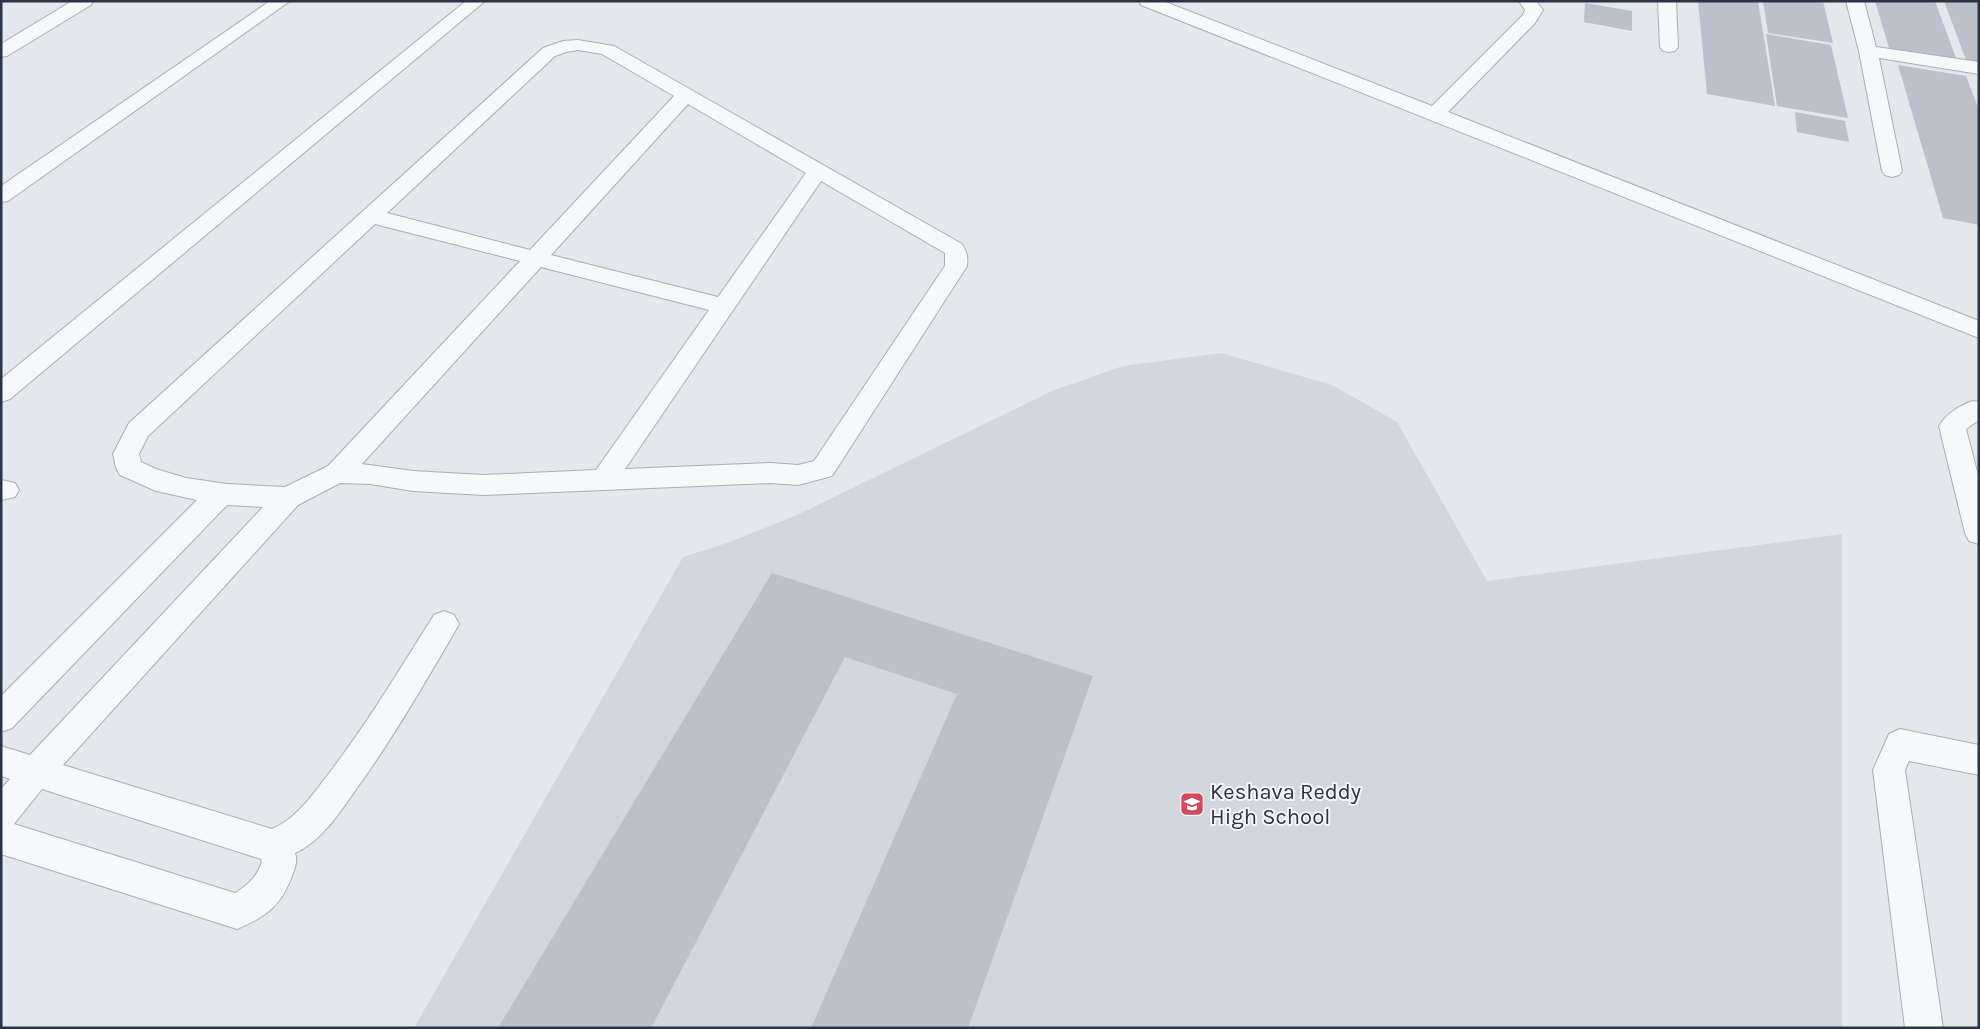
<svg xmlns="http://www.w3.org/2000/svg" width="1980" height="1029" viewBox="0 0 1980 1029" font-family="Karla,sans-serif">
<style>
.built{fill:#d2d6de}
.building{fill:#bbc0ca}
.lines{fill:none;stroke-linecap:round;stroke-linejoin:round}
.minor-casing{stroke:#a9aeb7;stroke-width:2}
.minor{fill:#f7f8fa;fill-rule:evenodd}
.labels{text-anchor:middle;stroke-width:4;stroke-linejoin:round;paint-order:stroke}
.near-poi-label{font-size:22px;fill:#2b3445;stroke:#f4f6f9;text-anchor:start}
</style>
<rect width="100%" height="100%" fill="#e4e7ec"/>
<!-- built -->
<path class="built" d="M1221 353 1332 385 1397 422 1487 581 1842 534V1028H414L683 557 727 543 795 516 1052 391 1123 366Z"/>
<!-- building -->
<path class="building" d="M1698 1H1758L1775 106 1707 94Z
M1763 1H1823L1833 43 1768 33Z
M1875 1H1935L1956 58 1889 48Z
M1944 1H1979V62L1966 60Z
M1585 3 1632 11V31L1584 22Z
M1766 34 1831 45 1848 118 1777 106Z
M1898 65 1966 76 1979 110V225L1943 218Z
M1795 112 1845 121 1849 142 1797 132Z
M772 573 1093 676 968 1028H811L957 694 845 657 651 1028H498Z"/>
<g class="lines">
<!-- minor casing -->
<g class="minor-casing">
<path id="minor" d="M72 1H93L91 5 7 56 1 57V44Z
M270 1H290L8 201 1 202V186Z
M466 1H485L10 399 1 402V379Z
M1139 1H1163L1432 106 1522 16 1525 10 1519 1H1536L1543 10 1535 23 1448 112 1979 321V338L1141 5Z
M1658 1H1676L1678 47 1675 51 1669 52 1663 51 1660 47Z
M1846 1H1864L1876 47 1979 62V74L1879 58 1902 171 1899 175 1892 177 1885 175 1882 171 1859 51Z
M578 40 614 46 962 244C967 252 968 257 967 266L832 476 798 485 771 483 483 495 413 491 370 484 340 483 298 505 63 765 272 829C298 818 316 790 333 768 370 719 401 667 434 615L444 611 454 615 459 624 454 633C423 686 393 738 357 788 340 812 322 841 295 853 298 861 295 868 292 876 281 906 266 917 237 929L1 854V789L10 779 1 776V746L30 755 263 507 227 505 12 728 1 732V696L197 500 156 491 120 475 116 468 113 454 129 423 543 48 563 41ZM578 50 602 54 674 96 530 250 387 213 555 56 566 52ZM688 104 806 173 718 297 551 255ZM821 181 945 253V266L814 461 798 465 771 463 625 469ZM375 224 520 261 328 466 285 487 227 484 186 478 156 469 141 462 139 454 148 436ZM541 267 709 310 596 470 483 475 413 471 362 464ZM42 789 261 859 262 861C258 876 248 885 235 893L14 824Z
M1973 401 1979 402V420L1966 429 1979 479V544L1969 541 1965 533 1939 426C1946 414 1960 405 1973 401Z
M1 480 15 483 19 490 15 497 1 500Z
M1900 729 1979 745V775L1909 761 1905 770 1943 1028H1905L1873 770 1889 734Z"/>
</g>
<!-- minor -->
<use href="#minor" class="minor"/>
</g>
<!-- icons -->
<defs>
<g id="school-square" transform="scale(1.25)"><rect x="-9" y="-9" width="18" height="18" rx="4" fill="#d1495b" stroke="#f4f6f9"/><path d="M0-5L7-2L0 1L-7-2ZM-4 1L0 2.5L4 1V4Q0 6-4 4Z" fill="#fff"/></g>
</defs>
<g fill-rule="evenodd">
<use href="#school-square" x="1192" y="804"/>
</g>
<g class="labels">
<!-- near-poi labels -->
<g class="near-poi-label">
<text x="1210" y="799">Keshava Reddy<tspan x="1210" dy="25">High School</tspan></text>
</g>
</g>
<!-- border -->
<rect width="1980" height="1029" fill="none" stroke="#2b3445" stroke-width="5"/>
</svg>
